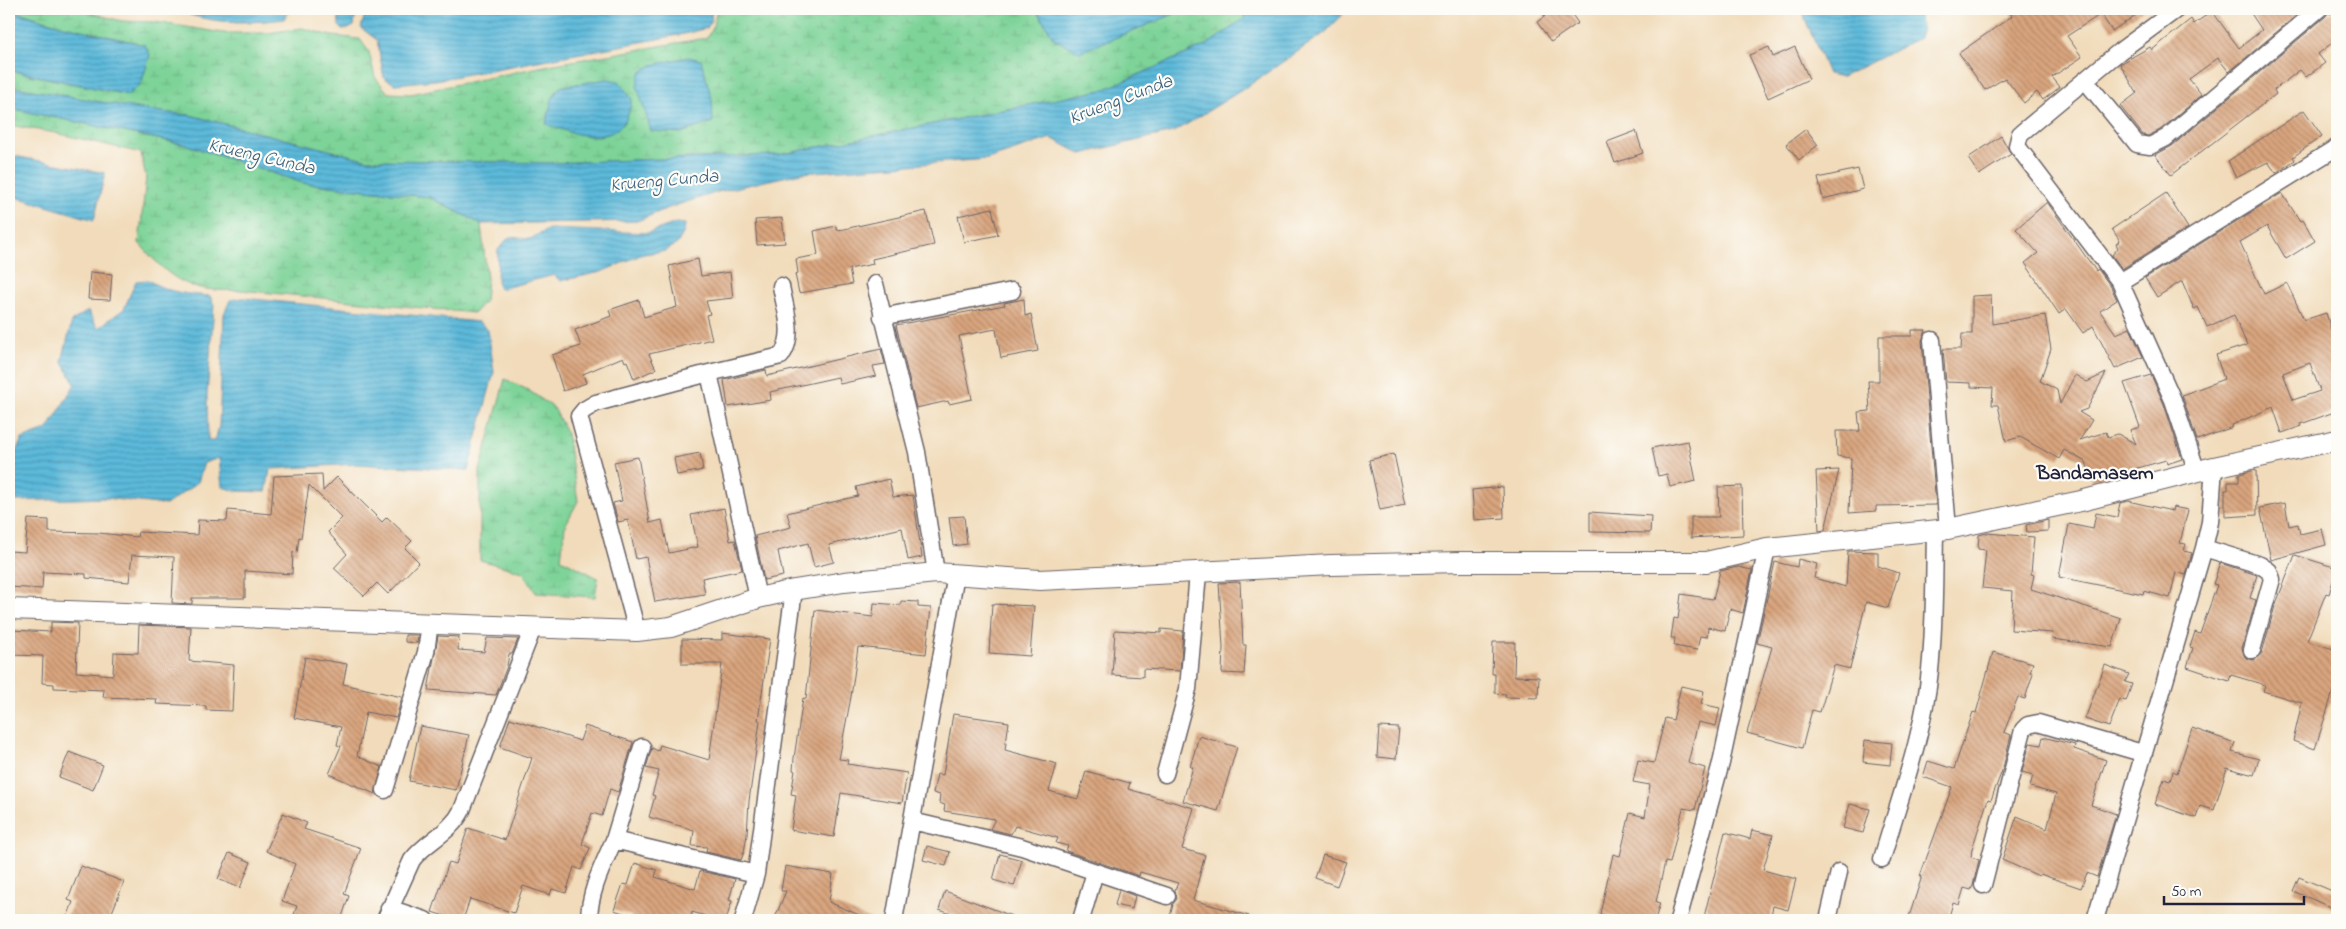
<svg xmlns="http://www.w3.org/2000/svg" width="2346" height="929" viewBox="0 0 2346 929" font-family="'Indie Flower',sans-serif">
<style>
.wetland{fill:url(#wetland-marsh);stroke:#507a6a;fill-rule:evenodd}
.water{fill:url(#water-rules);stroke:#3f6e8a}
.building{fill:url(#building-back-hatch);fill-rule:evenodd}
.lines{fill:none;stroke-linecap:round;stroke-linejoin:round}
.minor-casing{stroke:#6a6367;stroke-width:19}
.tertiary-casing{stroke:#6a6367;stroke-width:22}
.minor{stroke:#fff;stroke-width:16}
.tertiary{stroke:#fff;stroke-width:20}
.labels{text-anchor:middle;stroke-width:4.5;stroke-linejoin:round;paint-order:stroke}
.water-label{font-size:19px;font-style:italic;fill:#395e7b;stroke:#fdfcf7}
.quarter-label{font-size:20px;font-weight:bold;fill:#22223b;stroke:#fdfcf7}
</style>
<defs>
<pattern id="wetland-marsh" width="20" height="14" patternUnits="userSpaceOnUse" patternTransform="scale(1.25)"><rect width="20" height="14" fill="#7dd398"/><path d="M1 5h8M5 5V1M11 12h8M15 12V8" fill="none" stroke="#6cb584"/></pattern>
<pattern id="water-rules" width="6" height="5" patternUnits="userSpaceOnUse" patternTransform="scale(1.25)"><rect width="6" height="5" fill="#5cb9da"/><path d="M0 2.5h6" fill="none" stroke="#4c96b2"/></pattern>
<pattern id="building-back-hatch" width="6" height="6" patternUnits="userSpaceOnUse" patternTransform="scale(1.25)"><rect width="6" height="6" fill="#d9a57e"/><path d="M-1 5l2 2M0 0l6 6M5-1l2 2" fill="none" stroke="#b08668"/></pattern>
</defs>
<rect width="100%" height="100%" fill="#fdfcf7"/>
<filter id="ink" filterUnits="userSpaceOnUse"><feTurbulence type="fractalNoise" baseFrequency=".02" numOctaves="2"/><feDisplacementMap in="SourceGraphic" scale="10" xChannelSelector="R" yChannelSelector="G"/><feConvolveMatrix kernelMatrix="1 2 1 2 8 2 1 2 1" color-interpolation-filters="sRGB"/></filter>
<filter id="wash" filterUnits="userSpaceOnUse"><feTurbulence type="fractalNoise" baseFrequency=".0096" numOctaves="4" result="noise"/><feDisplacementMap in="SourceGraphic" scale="20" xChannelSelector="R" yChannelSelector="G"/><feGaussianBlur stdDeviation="1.12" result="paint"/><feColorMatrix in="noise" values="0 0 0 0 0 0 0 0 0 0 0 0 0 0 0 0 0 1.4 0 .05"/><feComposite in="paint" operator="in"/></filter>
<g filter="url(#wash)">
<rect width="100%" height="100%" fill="#f1dbba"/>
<!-- wetland -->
<path class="wetland" d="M9 9H75L122 21 156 22 223 33H268L302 28 332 36 360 39 369 52 375 77 388 93 411 94 549 65 706 38 712 30 717 9H1036L1054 39 1167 17 1183 9H1240L1246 18 1207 45 1103 90 778 155 553 163 368 160 189 115 152 111 9 86V70L128 95 145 45 60 25ZM607 79 552 99 560 87Z
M9 108 187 145 303 183 429 197 481 224 487 278 485 301 474 313 241 290C189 293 172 281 139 243L146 178 141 153 56 133 9 125Z
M505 379 528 390 554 408 567 434 578 501 565 526 561 559 598 578 595 597 536 593 523 572 480 560V470Z"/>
<!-- water -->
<path class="water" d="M188 9H290L284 19C253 23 221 24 190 15Z
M338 9H356L354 26 348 29H342L339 26Z
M373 9H712V10L711 21 707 28 684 34 436 80 395 84 384 78 377 40 361 28 366 11Z
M1036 9H1183L1167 17 1080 52 1054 39Z
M1240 9H1346L1344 13 1326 32 1245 88 1176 131 1081 154 1051 138 988 159 801 173 721 191 671 207 637 221 481 224 429 197 303 183 187 145 9 108V86L152 111 189 115 368 160 553 163 778 155 1103 90 1207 45 1245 18Z
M1801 9H1918L1922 29 1919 38 1842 77 1828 74Z
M9 10 60 25 145 45 150 55 141 84 128 95 9 70Z
M688 57 701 60 712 99 713 122 681 133 651 131 637 86 640 73 652 65Z
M607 79 619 81 632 99C630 106 629 115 625 121 608 147 570 133 546 124L552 99 560 87Z
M9 155 105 173 94 220 9 195Z
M676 223 685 224 684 232 677 244 665 251 643 254 601 272 560 281 554 275 500 289 497 282 498 250 509 237 530 239 549 229 648 233Z
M148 280C168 293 187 294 210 296L214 305 207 395 208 441H215L219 426 224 314 230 300 243 298 479 322 488 330 494 372 468 470 356 464 270 469 266 492 237 491 222 487 219 458 204 463 198 482 166 505 106 498 16 501 9 497V466L22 439 48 429 75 384 62 361 72 321 88 311 98 328 124 309 136 281Z"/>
<g id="blocks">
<!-- building -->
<path class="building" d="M1540 9H1568L1578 23 1551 42 1537 22 1545 16Z
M2008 9H2145L2112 31 2101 14 2067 36 2082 57 2052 77 2060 87 2043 100 2037 92 2024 103 2005 78 1985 90 1959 53 2012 16Z
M2248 9H2304L2229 72 2218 58 2189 79 2202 95 2160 130 2148 136 2143 135 2120 106 2137 93 2120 64 2150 47 2152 50 2191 19 2194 24 2212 11 2239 48 2262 30Z
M2337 9V39L2318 54 2325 63 2306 77 2300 70 2274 90 2276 94 2171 175 2155 155 2172 146 2325 17 2329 12 2330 14Z
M1769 47 1773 57 1795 47 1809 79 1768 98 1749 55Z
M2304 110 2322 136 2293 157 2295 160 2276 173 2268 162 2236 178 2228 161Z
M1806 129 1818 145 1799 160 1786 144Z
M1636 131 1643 153 1615 163 1607 142Z
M2001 136 2011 154 1979 175 1968 158Z
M1858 169 1863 189 1823 199 1818 178Z
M2166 193 2188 228 2122 269 2112 255 2118 248 2116 244 2120 241 2112 229Z
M2282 193 2300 221 2303 220 2315 241 2286 259 2267 226 2240 242 2264 294 2287 283 2304 320 2326 313 2337 348V411L2301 424 2302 426 2282 433 2273 407 2232 425 2233 427 2197 440 2182 395 2224 379 2216 355 2247 345 2234 315 2207 327 2198 307 2194 309 2182 281 2157 297 2145 278ZM2310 363 2320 391 2293 400 2283 373Z
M2047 202 2096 271 2098 269 2111 287 2117 300 2100 311 2116 334 2130 328 2143 357 2115 369 2093 326 2083 333 2066 309 2059 314 2025 263 2038 253 2016 229Z
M992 208 998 235 964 242 958 216Z
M926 211 934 245 872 259 873 264 849 269 852 284 799 293 795 274 798 273 796 259 818 255 814 231 836 226 837 230 844 229Z
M782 218 785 243 757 245 755 220Z
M698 259 701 276 730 272 733 298 706 301 710 314 706 315 712 339 649 354 656 369 634 379 627 361 625 362 623 357 583 374 586 383 563 391 552 355 581 346 575 330 611 316 609 310 639 300 644 317 677 307 669 266Z
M90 272 112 274 110 300 88 299Z
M1991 295 1992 324 2045 315 2051 349 2040 381 2057 390 2060 404 2075 375 2087 382 2106 373 2087 409 2079 412 2092 420 2080 440 2106 432 2108 437 2118 434 2136 444 2130 430 2140 427 2124 383 2151 375 2164 404 2182 459 2167 464 2166 460 2092 481 2086 462 2064 450 2059 459 2020 437 2006 441 1998 405H1992L1993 388 1971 387V383L1946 382 1943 349H1961L1962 334H1972V296Z
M1024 299 1025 316 1031 314 1038 351 1001 358 996 329 959 336 972 399 949 404 948 401 916 408 896 325 1005 305 1004 303Z
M1912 330H1926L1922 341 1936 505 1876 506V511L1849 513 1851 458 1837 456 1836 431H1860L1858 412 1870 411 1868 381H1879V336H1912Z
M881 349 885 364 873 366 876 376 840 384 838 377 770 392 771 400 728 407 724 380 766 370 767 376Z
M1688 441 1696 481 1670 487 1667 474 1658 476 1652 448Z
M700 453 703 470 677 475 674 458Z
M1394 454 1405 505 1380 510 1369 460Z
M638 457 650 523 662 520 669 553 698 547 691 515 724 508 730 541 735 540 742 570 702 578 705 594 655 602 646 557 636 559 628 520 618 522 613 503 622 501 614 462Z
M1839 470 1825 530 1819 531 1816 471Z
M2256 470 2257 515 2225 517V490H2228V482H2239V474Z
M322 474 323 491 337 477 382 522 387 517 412 541 405 548 419 562 388 594 377 583 364 596 334 568 347 554 328 532 342 518 309 485 301 538 299 537 297 553 293 552 292 574 245 571V598H192V604L172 603 174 557 132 555 129 582 86 578V574L43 572 42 589 9 587V551L25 552 28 519 49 520V532L99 533 137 537 138 532 197 535 198 520 227 521 228 510 271 514 274 476Z
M889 479 893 497 913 495 922 557 908 560 902 528 829 545 834 562 814 567 808 543 778 551 783 576 764 580 755 536 791 527 787 513 858 496 856 487Z
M1742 486 1743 535 1691 538V517H1719L1718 487Z
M1503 487 1504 518 1474 520 1472 490Z
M2128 501 2172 511 2173 507 2188 510 2180 543 2186 544 2184 551 2192 553 2186 575 2176 572 2170 598 2144 591 2143 594 2059 577 2069 524 2093 529 2096 513 2117 517 2120 503Z
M2285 503 2289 526 2298 524 2300 534 2322 529 2326 545 2271 560 2260 508Z
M1590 512 1651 516 1650 533 1590 532Z
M964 516 967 544 953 546 949 517Z
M2048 520V531L2027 532 2026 525Z
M1987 533 2034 537 2031 574 2034 575 2031 589 2121 618 2112 647 2052 639 2053 633 2011 630 2013 591 1982 588 1986 550 1978 549 1979 535Z
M1848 551 1878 552V566L1899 573 1888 608 1866 602 1850 669 1834 665 1820 712 1812 710 1802 748 1747 733 1772 647 1757 643 1775 562 1797 567 1798 559 1817 564 1814 578 1846 587Z
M2295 555 2337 568 2329 594 2326 593 2307 641 2337 650V679L2315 749 2293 741 2302 703 2263 691 2265 685 2231 675 2229 681 2187 667 2193 648 2190 647 2195 632 2200 634 2217 585 2213 584 2220 563 2257 575 2250 598 2256 600 2242 648 2245 657 2254 660 2262 653 2275 606Z
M1738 567 1752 570 1743 613 1730 609 1725 631 1708 627 1707 637 1700 636 1697 650 1674 646 1675 638H1671L1674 618 1678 619 1681 594 1713 599 1720 571Z
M1240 582 1243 645H1246L1244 674 1222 673 1223 647 1219 583Z
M901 601 918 602V607L931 608 926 654 858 647 851 697 839 759 848 760 847 764 907 773 902 803 841 793 834 837 791 830 796 795 791 794 795 771 793 770 794 758 803 698 806 699 815 610 873 617 874 603 901 605Z
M992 604 1034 606 1030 656 989 653Z
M51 622 78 623 76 672 113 675 114 652 138 653 139 625 191 627 189 661 234 665 232 711 206 710V706L156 704 157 699 103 697 104 690 54 688V684L42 683 43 656 11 655 12 630 51 632Z
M1161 629 1183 631 1180 671 1143 669V677L1112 675 1115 630 1161 633Z
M722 633 770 639 758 720 760 721 749 801 747 835 744 852 741 860 706 852 707 847 692 846 694 830 649 817 655 796 652 795 659 771 646 768 652 748 658 751 660 745 709 760 722 664H682V639L722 640Z
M405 635H418L417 643 405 642Z
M438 636 459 637 458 650 484 652 487 638 518 639 512 654H509L507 666 496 695 428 690Z
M1493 642H1515L1514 676 1539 677 1538 698 1505 697 1506 694 1495 693V674H1492Z
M1993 652 2033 663 2030 672 2033 673 2025 699 2018 697 2004 732 2011 735 2003 768 1991 800 1988 799 1972 849 1971 857 1979 860 1973 885 1971 890 1964 888 1959 905 1953 903 1948 920H1908L1922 876H1920L1952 787 1923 777 1928 761 1954 769 1973 712 1976 713Z
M305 657 347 664 343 684 402 697 396 718 366 712 357 756 382 767 375 794 329 774 341 746 337 745 341 727 294 718Z
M2105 665 2129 674 2125 682 2132 684 2126 701 2120 699 2109 727 2085 719Z
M1681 686 1704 691 1701 704 1720 708 1716 726 1698 722 1688 763 1705 768 1695 810 1683 808 1670 863 1665 862 1656 902 1660 903 1655 920H1628L1600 914 1613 854 1620 856 1630 813 1645 817 1650 785 1633 782 1638 760 1654 763 1665 718 1673 720Z
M953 714 1009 722 1005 750 1057 764 1049 791 1078 799 1086 771 1130 783 1128 789 1194 808 1182 849 1205 855 1193 900 1249 916V920H1169L1173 905H1172L1177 899 1175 890 1178 883 1140 872 1139 876 1066 851 1068 846 1056 843 1058 838 1015 826 1011 834 990 829 995 819 944 811 945 805 939 803 940 795 933 793 937 774 943 775Z
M510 718 580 741 585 726 633 742 618 792 610 789 602 816 592 813 582 844 590 848 581 870 574 867 566 893 552 889 550 895 523 886 514 913 470 899 463 920H457L432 912 449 862 456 864 468 828 505 840 532 758 500 747Z
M420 726 469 735 456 790 409 781Z
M1379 727 1399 728 1396 759 1377 757Z
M2192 728 2235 743 2232 752 2259 759 2254 775 2227 768 2214 810 2200 806 2196 818 2155 804 2164 779 2170 781 2173 771 2177 773Z
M1199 736 1237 747 1218 811 1183 801 1193 767H1190Z
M2043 737 2075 745 2074 749 2106 760 2091 805 2116 814 2097 877 2087 873 2081 888 2040 874 2039 876 2002 860 2017 816 2047 829 2056 794 2030 787 2033 775 2022 772 2030 743 2041 745Z
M1865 740 1892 743 1890 765 1863 762Z
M69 752 103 765 93 790 59 777Z
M1850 804 1870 809 1863 833 1843 828Z
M283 813 307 823 304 829 361 848 344 894 349 896 341 920H292L297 906 282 901 295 864 266 851Z
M1752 830 1773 835 1763 870 1796 879 1788 910 1773 906 1770 920H1718L1704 917 1725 832 1750 839Z
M927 846 950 852 946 866 923 860Z
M229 853 251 862 240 888 218 879Z
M1000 854 1022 860 1014 886 993 880Z
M1323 855 1346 862 1337 886 1315 878Z
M635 863 657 870 655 877 695 889 700 871 735 879 729 900 732 901 726 920H718L692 912 691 920H631L632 916 614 910 623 884 628 885Z
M81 866 124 882 109 920H66L73 902 68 900Z
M785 866 833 874 829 902 871 920H774L786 891H781Z
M2299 877 2337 893V910L2293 891Z
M1119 890 1135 896 1132 909 1115 905Z
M945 891 1020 919V920H954L955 915 939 910Z"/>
</g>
</g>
<g filter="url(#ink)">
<use href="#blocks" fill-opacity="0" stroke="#6a6367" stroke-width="1"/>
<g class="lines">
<!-- minor casing -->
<g class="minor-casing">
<path id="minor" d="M2177 9 2120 51 2020 134 2017 146 2120 282 2173 400 2197 472
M2085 80 2137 144 2150 146 2166 138 2319 9
M2120 282 2334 149
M875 284 917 452 936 573
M882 317 1012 291
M1932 340 1948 529
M2204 548 2260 565 2269 571 2272 579 2252 650
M758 598 709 373 781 356C796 335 785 310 781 286
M637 631 579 416 584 410 596 403 709 373
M642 747 614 840 756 874
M1165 774 1188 689 1198 573
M385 790 426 652 430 623
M912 821 1022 847 1167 896
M1882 859C1900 797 1924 734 1930 670 1935 624 1934 577 1935 532
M1983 885 2023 730 2028 725 2038 723 2142 753
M389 908 425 920
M385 920 412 860C427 840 450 834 462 810L533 628
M589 920C589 892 603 865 614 840
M743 920 756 874 794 590
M894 920 956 574
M1081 920 1095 872
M1678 920 1721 763 1767 548
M1828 920 1839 872
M2095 920 2204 548 2210 522 2214 467"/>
</g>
<!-- tertiary casing -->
<g class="tertiary-casing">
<path id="tertiary" d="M9 609 637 631 671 627 758 598 794 590 844 582 936 573 1040 580 1331 565 1461 562H1706L1767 548 1948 529 2081 501 2214 467 2337 440"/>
</g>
<!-- minor -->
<use href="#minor" class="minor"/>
<!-- tertiary -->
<use href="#tertiary" class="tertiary"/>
</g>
</g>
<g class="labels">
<!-- water labels -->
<g class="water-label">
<text transform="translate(1120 98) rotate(-21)" y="7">Krueng Cunda</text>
<text transform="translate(262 155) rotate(13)" y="7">Krueng Cunda</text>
<text transform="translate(664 179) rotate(-5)" y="7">Krueng Cunda</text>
</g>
<!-- quarter labels -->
<g class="quarter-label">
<text x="2095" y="479">Bandamasem</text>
</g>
</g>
<!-- margin -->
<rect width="2346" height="929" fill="none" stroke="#fdfcf7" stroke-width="30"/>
<!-- scale -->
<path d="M2164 896v8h140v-8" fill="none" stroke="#22223b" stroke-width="2.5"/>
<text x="2171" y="896" font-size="15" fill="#22223b" stroke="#fdfcf7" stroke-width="4" paint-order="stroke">50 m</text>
</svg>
